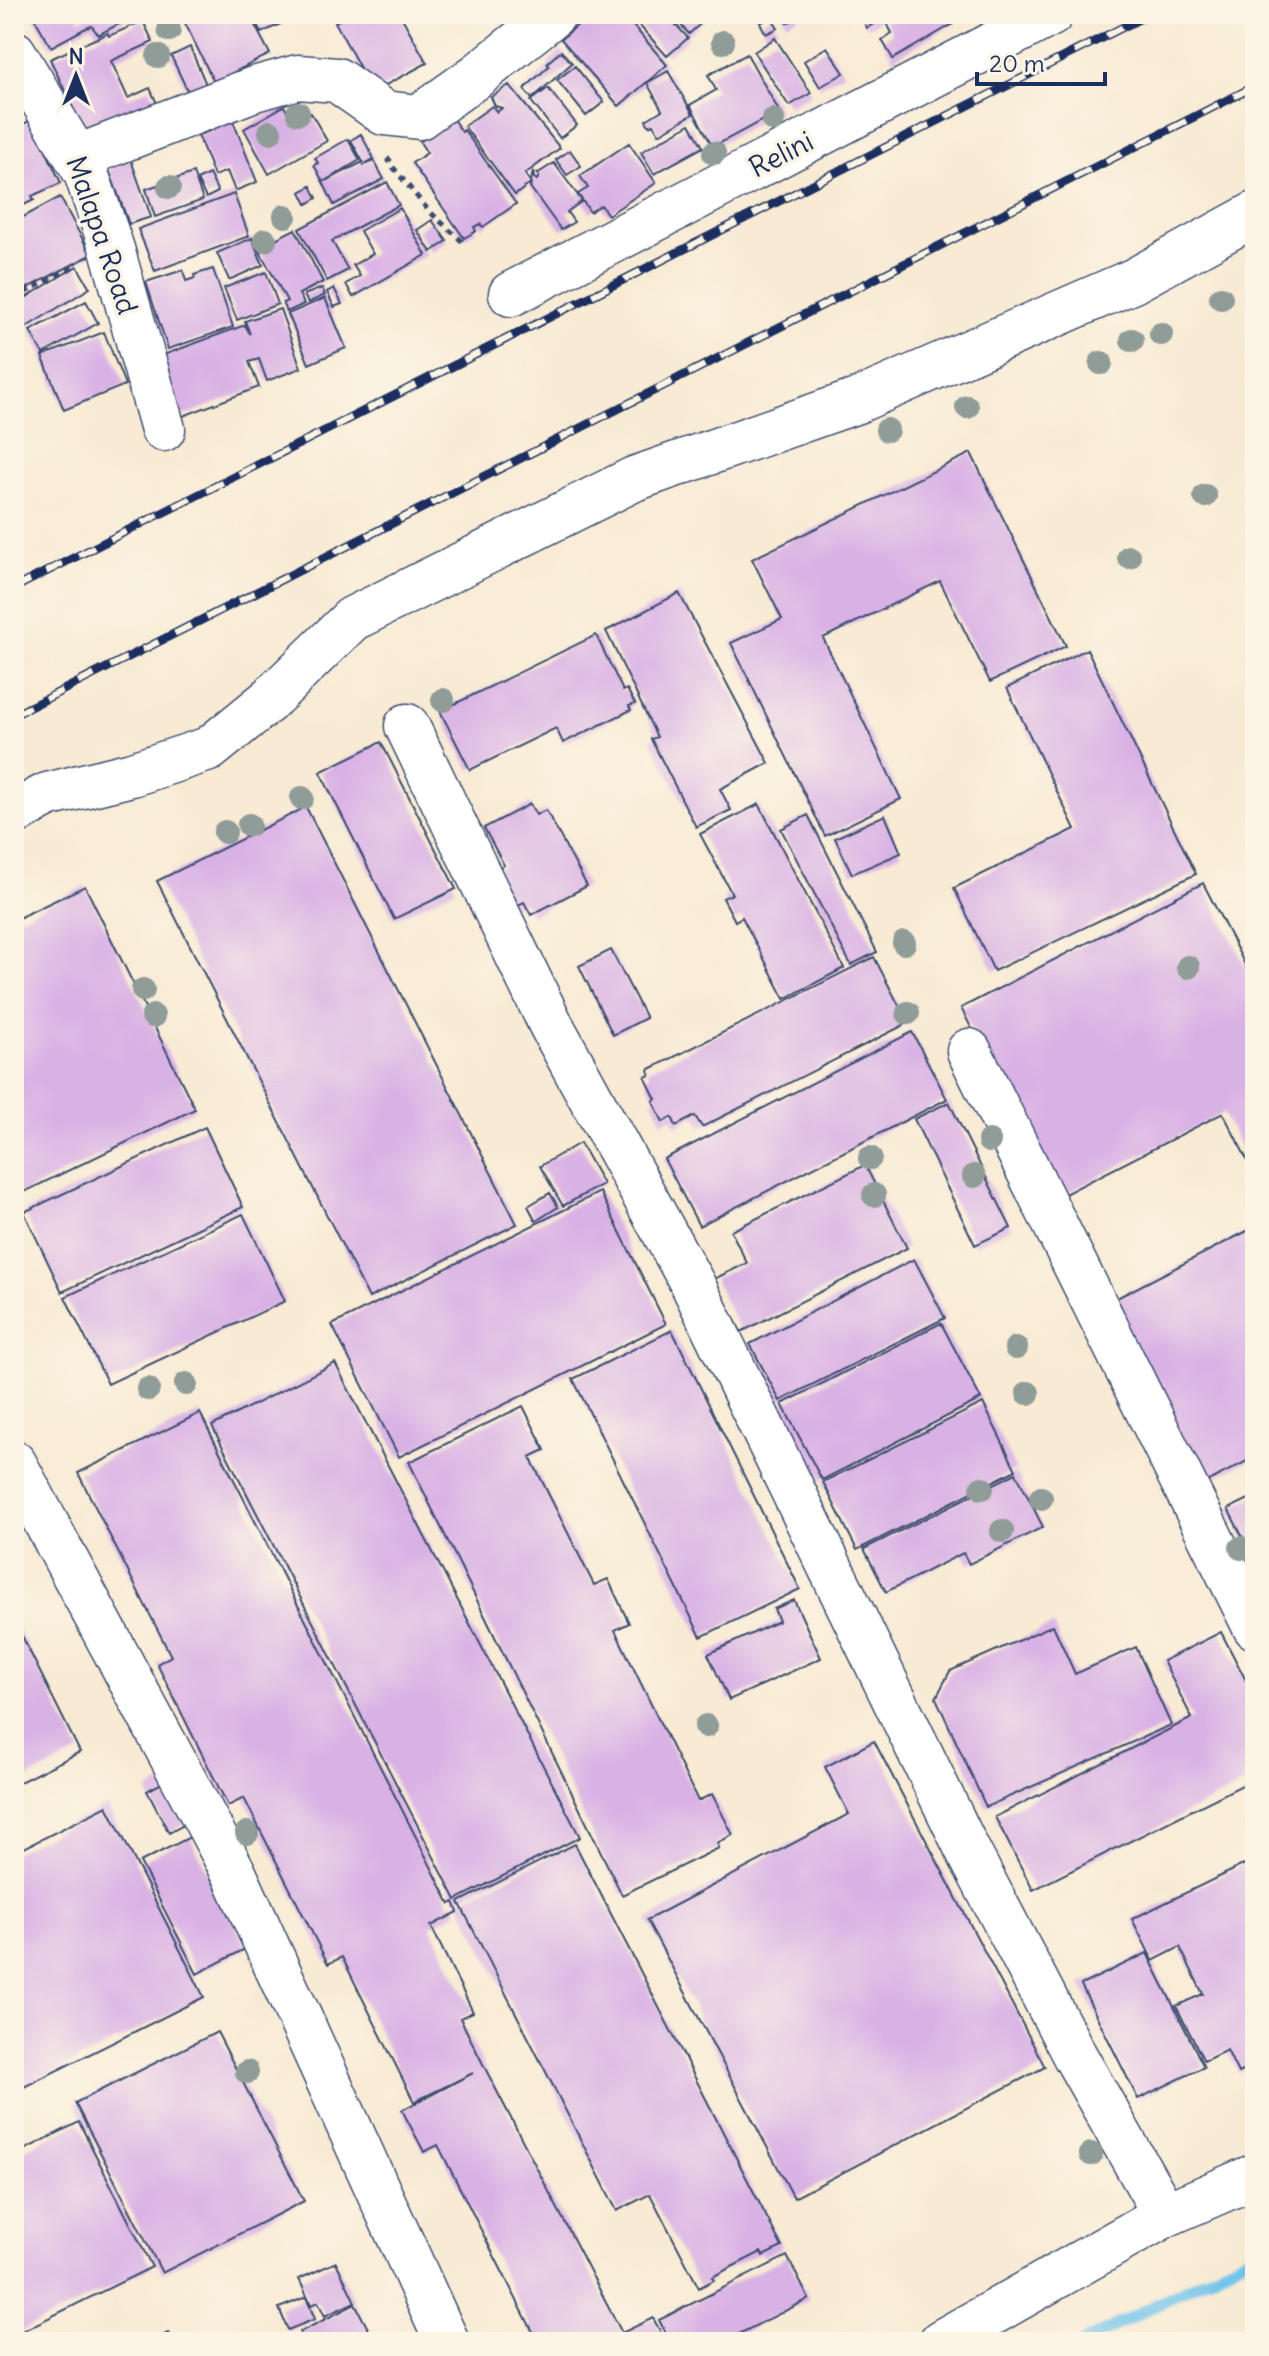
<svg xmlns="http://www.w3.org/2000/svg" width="1269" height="2356" viewBox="0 0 1269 2356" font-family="Delius,sans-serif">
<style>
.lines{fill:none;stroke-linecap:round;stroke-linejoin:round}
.stream{stroke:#6ec3eb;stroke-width:12}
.building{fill:#d9b2e5}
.minor-casing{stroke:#3c4b70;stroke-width:47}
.path{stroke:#3c4b70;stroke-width:5;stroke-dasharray:6 6;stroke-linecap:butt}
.minor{stroke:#fff;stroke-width:44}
.rail-casing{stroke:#1b2f5e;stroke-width:9}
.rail{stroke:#fcf5e5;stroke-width:6;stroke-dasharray:18;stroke-linecap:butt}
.tree{fill:#909c98}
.labels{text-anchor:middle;stroke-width:7;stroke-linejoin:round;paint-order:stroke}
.street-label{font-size:28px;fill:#1b2f5e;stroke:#fcf5e5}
</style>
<rect width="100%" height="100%" fill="#fcf5e5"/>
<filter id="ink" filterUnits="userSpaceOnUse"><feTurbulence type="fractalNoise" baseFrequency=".0125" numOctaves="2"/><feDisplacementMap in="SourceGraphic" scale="16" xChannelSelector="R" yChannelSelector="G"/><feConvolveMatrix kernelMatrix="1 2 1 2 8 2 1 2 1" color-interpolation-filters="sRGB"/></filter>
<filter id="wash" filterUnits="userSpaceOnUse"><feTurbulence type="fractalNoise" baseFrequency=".006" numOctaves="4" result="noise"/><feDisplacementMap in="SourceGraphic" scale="32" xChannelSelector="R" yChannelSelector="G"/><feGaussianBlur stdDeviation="1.8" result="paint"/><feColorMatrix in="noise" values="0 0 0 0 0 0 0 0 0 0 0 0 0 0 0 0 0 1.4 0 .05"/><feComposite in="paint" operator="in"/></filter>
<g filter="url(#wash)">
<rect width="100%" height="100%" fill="#f8ead3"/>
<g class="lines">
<!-- stream -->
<path class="stream" d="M1084 2342 1255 2253"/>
</g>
<g id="blocks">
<!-- building -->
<path class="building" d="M32 14H77L80 20 91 14H138L98 35 92 26 86 28 51 47Z
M249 14 270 54 214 82 181 15Z
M252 14H282L285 22 261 33Z
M350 14H400L427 63 373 92 335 22Z
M591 14H623L667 65 619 106 561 39Z
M629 14H666L688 38 667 56Z
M671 14H711L689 34Z
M782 14H804L787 23Z
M860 14H880L883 18 867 28Z
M882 14H961L963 18 893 59 882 40 892 33Z
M771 17 778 28 766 34 760 23Z
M143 21 153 42 111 61 128 98 150 88 158 106 87 138 50 59 108 33 109 36Z
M775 38 811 93 789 106 754 52Z
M190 47 208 89 190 96 171 56Z
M827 47 844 73 820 87 804 61Z
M561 51 572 63 532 99 524 89 549 66 547 63Z
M747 54 779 111 713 147 690 105 716 90 708 75Z
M575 66 604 102 586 116 557 80Z
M668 71 693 114 659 134 653 124 649 126 646 120 662 110 647 83Z
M509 85 560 148 525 174 531 183 515 195 464 126 492 106 497 112 502 108 495 106 491 97Z
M548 88 577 125 560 138 531 101Z
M284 106 289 115 296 112 299 119 311 113 327 141 269 174 244 129Z
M228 108 257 182 235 191 227 171 214 176 198 135 213 130 207 117Z
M452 118 462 132 464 130 516 204 483 227 480 224 474 227 476 231 464 238 412 163 427 153 420 142Z
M32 120 61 183 32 196 34 200 18 208 16 204 14 205V128Z
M690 124 703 147 654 174 641 152Z
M361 134 374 159 363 165 374 161 384 179 334 205 323 182 363 162 351 140Z
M348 139 360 160 323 182 314 165 318 163 315 158Z
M629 143 656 183 608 215 601 205 590 212 578 194 588 188 580 176Z
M570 150 581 166 567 175 556 160Z
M131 160 151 217 129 224 108 167Z
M554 163 582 201 567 212 574 222 561 230 530 187 533 171 534 178 537 180 539 176 537 174Z
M193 173 203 200 155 217 146 189Z
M209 174 218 192 206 198 197 180Z
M387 182 399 205 332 241 348 270 327 281 299 229Z
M311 186 317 198 307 204 301 192Z
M234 194 249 236 155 271 138 229Z
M60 197 91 255 14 295V222Z
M400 208 426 255 353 297 346 284 360 276 353 265 373 254 360 231Z
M432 220 447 241 431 252 417 230Z
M295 229 323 282 299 294 304 304 287 312 283 303 287 301 258 248Z
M252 238 263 265 229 280 217 253Z
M77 266 90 288 25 328 14 312V305Z
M213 269 233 327 168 349 146 282 183 270 186 281 195 278 194 275Z
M266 272 278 304 237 320 224 288Z
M322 288 325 295 308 303 304 295Z
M334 288 342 304 334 307 327 292Z
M325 298 346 348 309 364 288 314Z
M86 301 98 323 43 354 30 331Z
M280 309 301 368 267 381 259 359 249 362 259 387 178 418 155 358 245 325 250 334 245 321Z
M104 332 125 385 64 410 42 356Z
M971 453 1066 646 990 682 940 581 823 638 901 799 825 836 731 643 782 619 752 559Z
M679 593 769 763 720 789 731 810 696 827 651 739 657 737 606 631Z
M596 635 623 691 627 689 635 704 629 706 631 710 563 743 556 728 470 770 440 711Z
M1087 649 1196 874 994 971 954 888 1075 829 1007 688Z
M381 742 456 889 394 919 320 772Z
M530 804 536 815 546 810 587 886 531 915 524 902 508 910 488 874 504 865 484 828Z
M759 804 844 968 785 999 742 917 735 921 723 898 732 894 700 834Z
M306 807 517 1224 369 1298 157 881Z
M808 815 877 952 851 965 781 829Z
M885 815 901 853 852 874 835 838Z
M1203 883 1255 984V1175L1223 1113 1059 1197 961 1008Z
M85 886 195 1109 14 1197V920Z
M611 950 646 1018 613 1035 579 966Z
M874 957 908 1023 702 1127 695 1116 676 1126 672 1117 663 1122 653 1101 656 1099 645 1077 650 1075 648 1070Z
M912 1032 947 1099 699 1226 664 1159Z
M949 1102 1011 1228 975 1245 914 1119Z
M205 1127 243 1207 62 1292 24 1212Z
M580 1143 603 1184 563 1206 540 1166Z
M865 1165 907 1248 741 1332 714 1279 747 1263 731 1231Z
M600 1192 666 1324 399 1457 332 1325Z
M550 1193 558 1207 536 1221 528 1206Z
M243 1214 285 1301 108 1384 65 1297Z
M1255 1227V1457L1203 1484 1109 1302Z
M914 1259 945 1318 780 1401 750 1344Z
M941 1323 981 1399 822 1480 782 1404Z
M672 1330 800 1589 701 1637 573 1379Z
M335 1363 580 1837 456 1900 212 1426Z
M983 1403 1016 1470 857 1550 823 1482Z
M523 1406 545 1450 530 1457 594 1585 608 1579 629 1623 615 1630 698 1801 712 1794 733 1835 717 1843 719 1848 622 1895 409 1462Z
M200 1413 450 1904 454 1902 458 1912 431 1926 473 2012 460 2018 485 2068 622 2333 653 2318 666 2342H538L438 2145 424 2152 402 2110 473 2073 414 2102 342 1957 328 1964 244 1798 228 1806 157 1664 171 1656 78 1473Z
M1016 1473 1043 1527 969 1564 963 1553 886 1592 864 1549Z
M1255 1496V1561L1228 1509Z
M794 1600 821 1658 729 1700 708 1654 779 1621 774 1609Z
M14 1620 80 1752 14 1785Z
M1053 1625 1075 1674 1136 1647 1171 1725 986 1807 936 1698 950 1671Z
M1221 1632 1254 1696 1251 1697 1255 1705V1787L1252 1780 1033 1890 995 1817 1192 1718 1163 1661Z
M874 1741 1045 2067 794 2198 647 1920 849 1814 825 1767Z
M169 1779 191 1821 169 1833 147 1791Z
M107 1806 204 1997 14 2092V1853Z
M190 1837 247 1948 197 1974 140 1862Z
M575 1844 782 2247 763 2256 761 2252 712 2277 714 2280 699 2288 650 2194 617 2211 459 1902Z
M1255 1859V2065L1238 2073 1227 2050 1204 2061 1176 2006 1203 1994 1180 1947 1153 1961 1132 1919Z
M1147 1953 1204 2067 1138 2099 1081 1985Z
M217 2032 304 2201 162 2273 75 2103Z
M79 2122 152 2267 14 2335V2155Z
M787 2256 809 2299 723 2342H670L659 2320Z
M336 2262 355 2302 325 2316 318 2302 311 2305 299 2279Z
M306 2297 315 2319 288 2330 279 2308Z
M355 2304 375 2342H305L300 2332Z
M168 2333 173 2342H150Z"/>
</g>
</g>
<g filter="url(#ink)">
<use href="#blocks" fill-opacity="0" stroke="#3c4b70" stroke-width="2"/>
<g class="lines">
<!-- minor casing -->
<g class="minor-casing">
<path id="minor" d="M14 53 86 173 112 249 163 429
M78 157 254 89 298 77 337 80 384 113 419 117 478 75 554 14
M511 294 1051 14
M407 726 551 1025 693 1285 966 1847 1075 2056 1165 2215
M14 813 47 795 132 774 209 749 268 701 352 619 634 479 857 401 1133 281 1255 214
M969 1051 1255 1627
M14 1463 233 1871 447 2342
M941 2342 1165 2215 1255 2176"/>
</g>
<!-- path -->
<path class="path" d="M391 158 388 161 428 210 466 245
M14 298 73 267
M1239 2342 1255 2334"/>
<!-- minor -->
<use href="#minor" class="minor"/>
<!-- rail casing -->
<g class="rail-casing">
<path id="rail" d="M14 588 1149 14
M14 715 1255 86"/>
</g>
<!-- rail -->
<use href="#rail" class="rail"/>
</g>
<!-- trees -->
<g class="tree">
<circle cx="169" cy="30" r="12"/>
<circle cx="723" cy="42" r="12"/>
<circle cx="158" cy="56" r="12"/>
<circle cx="298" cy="113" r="12"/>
<circle cx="773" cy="120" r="12"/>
<circle cx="270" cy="132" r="12"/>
<circle cx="714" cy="153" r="12"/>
<circle cx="169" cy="187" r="12"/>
<circle cx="285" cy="216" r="12"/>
<circle cx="265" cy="240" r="12"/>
<circle cx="1221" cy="298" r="12"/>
<circle cx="1161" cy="334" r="12"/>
<circle cx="1132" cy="340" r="12"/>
<circle cx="1101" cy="363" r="12"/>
<circle cx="967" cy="407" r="12"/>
<circle cx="887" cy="430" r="12"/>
<circle cx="1205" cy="496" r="12"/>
<circle cx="1129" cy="557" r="12"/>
<circle cx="443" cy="700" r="12"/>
<circle cx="302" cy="798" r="12"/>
<circle cx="249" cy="825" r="12"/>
<circle cx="225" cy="832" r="12"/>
<circle cx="904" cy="943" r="12"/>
<circle cx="1188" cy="967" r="12"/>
<circle cx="143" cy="990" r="12"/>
<circle cx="908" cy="1013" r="12"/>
<circle cx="153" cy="1016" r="12"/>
<circle cx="989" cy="1141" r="12"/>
<circle cx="870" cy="1158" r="12"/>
<circle cx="974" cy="1176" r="12"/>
<circle cx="874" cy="1195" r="12"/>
<circle cx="1016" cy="1348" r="12"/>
<circle cx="186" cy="1384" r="12"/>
<circle cx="148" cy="1389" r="12"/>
<circle cx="1028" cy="1393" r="12"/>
<circle cx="982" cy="1488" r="12"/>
<circle cx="1041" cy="1498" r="12"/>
<circle cx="1002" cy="1531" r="12"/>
<circle cx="1241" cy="1548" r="12"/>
<circle cx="706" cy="1726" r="12"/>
<circle cx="247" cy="1833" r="12"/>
<circle cx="247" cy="2072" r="12"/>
<circle cx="1091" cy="2154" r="12"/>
</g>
</g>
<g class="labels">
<!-- street labels -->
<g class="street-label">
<text transform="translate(781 154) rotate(-27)" y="10">Relini</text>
<text transform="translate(102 235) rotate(71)" y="10">Malapa Road</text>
</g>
</g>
<!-- margin -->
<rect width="1269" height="2356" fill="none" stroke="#fcf5e5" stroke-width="48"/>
<!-- north arrow -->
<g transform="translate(76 76)" stroke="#fcf5e5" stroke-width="6" paint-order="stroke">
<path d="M0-6L14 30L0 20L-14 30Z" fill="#1b2f5e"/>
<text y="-12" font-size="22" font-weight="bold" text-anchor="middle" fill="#1b2f5e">N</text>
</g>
<!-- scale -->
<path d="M977 72v12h128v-12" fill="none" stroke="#1b2f5e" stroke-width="4"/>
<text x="989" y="72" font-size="24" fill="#1b2f5e" stroke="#fcf5e5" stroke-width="6" paint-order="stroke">20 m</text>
</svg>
